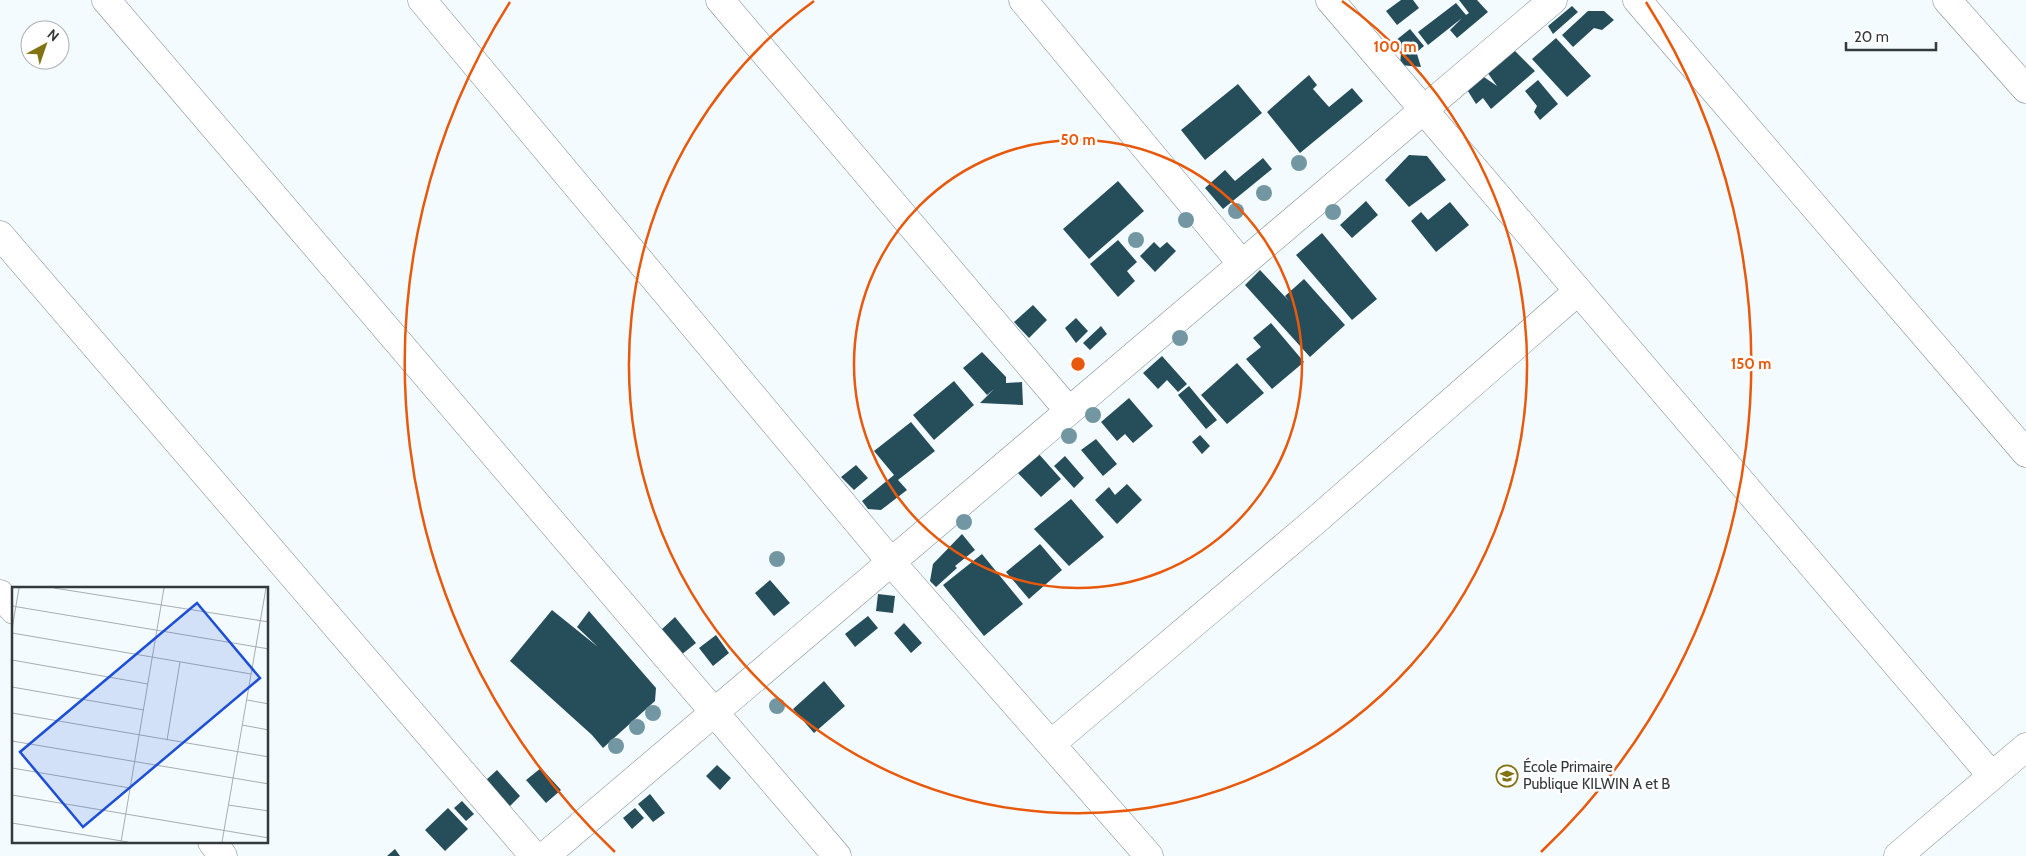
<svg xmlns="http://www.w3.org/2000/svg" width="2026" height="856" viewBox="0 0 2026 856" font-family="Cabin,sans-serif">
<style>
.building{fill:#264d5a}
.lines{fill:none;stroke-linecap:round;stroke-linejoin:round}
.minor-casing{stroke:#7d898d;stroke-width:29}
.minor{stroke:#fff;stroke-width:28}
.tree{fill:#7397a2}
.ring{fill:none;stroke:#e8590c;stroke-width:2.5}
.labels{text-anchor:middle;stroke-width:5;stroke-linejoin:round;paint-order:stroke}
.poi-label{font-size:15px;fill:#34393b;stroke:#fff;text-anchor:start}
.inset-road{fill:none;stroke:#a7adb0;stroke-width:1}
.view{fill:#1d4ed8;fill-opacity:0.15;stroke:#1d4ed8;stroke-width:2.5}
.inset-edge{fill:none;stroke:#34393b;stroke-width:2.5}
.centre{fill:#e8590c;stroke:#fff;stroke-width:2.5}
.ring-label{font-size:15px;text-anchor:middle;font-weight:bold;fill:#e8590c;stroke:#fff;stroke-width:5;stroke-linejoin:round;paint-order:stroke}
</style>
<rect width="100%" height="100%" fill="#f3fbfe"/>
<!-- building -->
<path class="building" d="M1401 0H1413L1419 8 1397 25 1386 11Z
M1459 0H1477L1488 12 1457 38 1450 30 1462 18 1428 45 1418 32 1456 3 1466 15 1469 13Z
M1572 6 1578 12 1553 34 1548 26Z
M1588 11H1604L1614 20 1602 30 1594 28 1573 47 1562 35Z
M1410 29 1424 46 1417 52 1402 51 1395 41Z
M1556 38 1591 76 1567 97 1532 59Z
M1513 49 1535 71 1491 109 1483 98 1476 104 1466 88 1481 75 1497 86 1487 72Z
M1401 53 1417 54 1421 67 1400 65Z
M1309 75 1317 85 1313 89 1329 107 1352 88 1363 101 1300 153 1267 112Z
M1538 80 1558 104 1540 120 1534 112 1537 106 1525 91Z
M1238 84 1262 113 1205 160 1181 130Z
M1409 155 1427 156 1446 180 1409 207 1385 180Z
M1263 158 1272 169 1223 209 1205 188 1225 170 1235 181Z
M1118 181 1144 211 1089 259 1063 229Z
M1366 201 1378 215 1352 238 1340 225Z
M1450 202 1469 225 1436 252 1411 221 1421 212 1428 220Z
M1322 233 1377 299 1352 320 1296 255Z
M1118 240 1137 262 1127 271 1135 281 1118 297 1090 264Z
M1154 242 1160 248 1167 242 1176 251 1155 272 1140 256Z
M1260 270 1289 301 1285 296 1304 279 1345 325 1310 357 1245 285Z
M1033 305 1047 320 1029 338 1014 322Z
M1076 318 1088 331 1076 343 1065 328Z
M1271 323 1304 362 1272 389 1246 359 1261 347 1253 338Z
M1101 326 1107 334 1090 350 1083 343Z
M982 352 1006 377V383L1022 382 1023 405 980 403 994 389 987 395 963 368Z
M1162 356 1187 384 1178 392 1167 380 1158 389 1143 373Z
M1237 363 1264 393 1227 424 1201 395Z
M954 381 974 405 934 440 913 415Z
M1189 386 1217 420 1206 429 1178 395Z
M1129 398 1153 426 1133 443 1125 434 1117 441 1101 422Z
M911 422 935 451 898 480 907 490 881 510 868 509 862 501 894 475 874 451Z
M1200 435 1210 446 1202 454 1192 442Z
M1096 439 1117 464 1103 476 1081 450Z
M1038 453 1061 479 1041 497 1017 472Z
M1065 456 1084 478 1074 488 1054 466Z
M856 465 868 478 854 490 841 477Z
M1127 484 1142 500 1117 524 1095 500 1109 487 1115 495Z
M1071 499 1104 537 1069 566 1034 529Z
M962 534 975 550 955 566 957 568 936 587 930 581 933 564Z
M1040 544 1062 570 1029 599 1006 572Z
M982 554 1023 604 984 636 943 585Z
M770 580 790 603 774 616 755 593Z
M878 594 895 596 893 613 876 611Z
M552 610 598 647 577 627 589 611 656 688 655 701 603 748 592 735 510 661Z
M868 616 878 628 855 647 845 634Z
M675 617 696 643 681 655 661 630Z
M904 623 922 643 911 653 894 633Z
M716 635 729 653 713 666 699 648Z
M824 681 845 706 814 733 793 709Z
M717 765 731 778 720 790 706 776Z
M541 768 561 790 546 803 526 780Z
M497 770 520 796 509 807 485 781Z
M650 794 665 813 653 822 638 804Z
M462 801 474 814 466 821 454 808Z
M448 808 468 829 445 851 425 830Z
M635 808 644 818 632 829 623 818Z
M395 849 400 856H387Z"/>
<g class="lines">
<!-- minor casing -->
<g class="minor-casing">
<path id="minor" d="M106 0 837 856
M422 0 891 562 1149 856
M720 0 1069 411
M1023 0 1242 264
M1330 0 1992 776
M1637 0 2026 453
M1947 0 2026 89
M0 235 534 856
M0 594 14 610
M1051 744 1315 521 1577 292
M212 842 223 856
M545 856 1553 0
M1898 856 2026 747"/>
</g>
<!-- minor -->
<use href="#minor" class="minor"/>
</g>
<!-- trees -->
<g class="tree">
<circle cx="1299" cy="163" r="8"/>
<circle cx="1264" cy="193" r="8"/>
<circle cx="1236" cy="211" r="8"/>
<circle cx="1333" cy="212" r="8"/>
<circle cx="1186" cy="220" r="8"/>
<circle cx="1136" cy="240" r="8"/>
<circle cx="1180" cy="338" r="8"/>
<circle cx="1093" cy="415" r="8"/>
<circle cx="1069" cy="436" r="8"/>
<circle cx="964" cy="522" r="8"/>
<circle cx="777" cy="559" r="8"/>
<circle cx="777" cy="706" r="8"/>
<circle cx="653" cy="713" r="8"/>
<circle cx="637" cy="727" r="8"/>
<circle cx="616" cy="746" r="8"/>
</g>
<!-- distance rings -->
<g class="ring">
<circle cx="1078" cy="364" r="224"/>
<path d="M1342 1A449 449 0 1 1 814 1"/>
<path d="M615 852A673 673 0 0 1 510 2M1646 2A673 673 0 0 1 1541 852"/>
</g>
<!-- icons -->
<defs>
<g id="school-ring" transform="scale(1.125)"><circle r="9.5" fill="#fff" stroke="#837214" stroke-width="1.5"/><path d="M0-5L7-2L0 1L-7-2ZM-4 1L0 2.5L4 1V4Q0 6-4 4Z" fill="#837214"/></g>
</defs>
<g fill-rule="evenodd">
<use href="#school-ring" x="1507" y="776"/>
</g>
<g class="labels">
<!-- poi labels -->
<g class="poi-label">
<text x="1523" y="772">École Primaire<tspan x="1523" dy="17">Publique KILWIN A et B</tspan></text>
</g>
</g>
<!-- overview -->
<g transform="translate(12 587)">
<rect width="256" height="256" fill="#f3fbfe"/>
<path class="inset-road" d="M42 1 257 35M0 19 257 62M0 42 7 1M0 46 239 87M0 73 136 97M0 100 132 123M235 113 257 117M0 126 257 170M230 138 257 143M155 153 168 75M0 154 257 197M0 181 118 201M0 208 257 251M216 218 257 224M0 236 116 255M109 255 152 1M210 255 254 1"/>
<path class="view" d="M185 16 248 91 71 240 8 165Z"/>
<rect width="256" height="256" class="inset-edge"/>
</g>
<circle cx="1078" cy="364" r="8" class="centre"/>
<g class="ring-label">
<text x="1395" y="52">100 m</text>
<text x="1078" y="145">50 m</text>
<text x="1751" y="369">150 m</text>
</g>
<!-- north arrow -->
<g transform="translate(45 45) rotate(40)"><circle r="24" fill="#ffffff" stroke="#aeb0b1"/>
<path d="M0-4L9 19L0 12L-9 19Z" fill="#837214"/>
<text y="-8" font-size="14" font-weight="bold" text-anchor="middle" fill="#34393b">N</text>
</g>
<!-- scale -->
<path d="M1846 42v8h90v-8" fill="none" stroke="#34393b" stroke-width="2.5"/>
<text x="1854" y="42" font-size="15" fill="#34393b" stroke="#ffffff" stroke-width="4" paint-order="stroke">20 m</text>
</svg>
